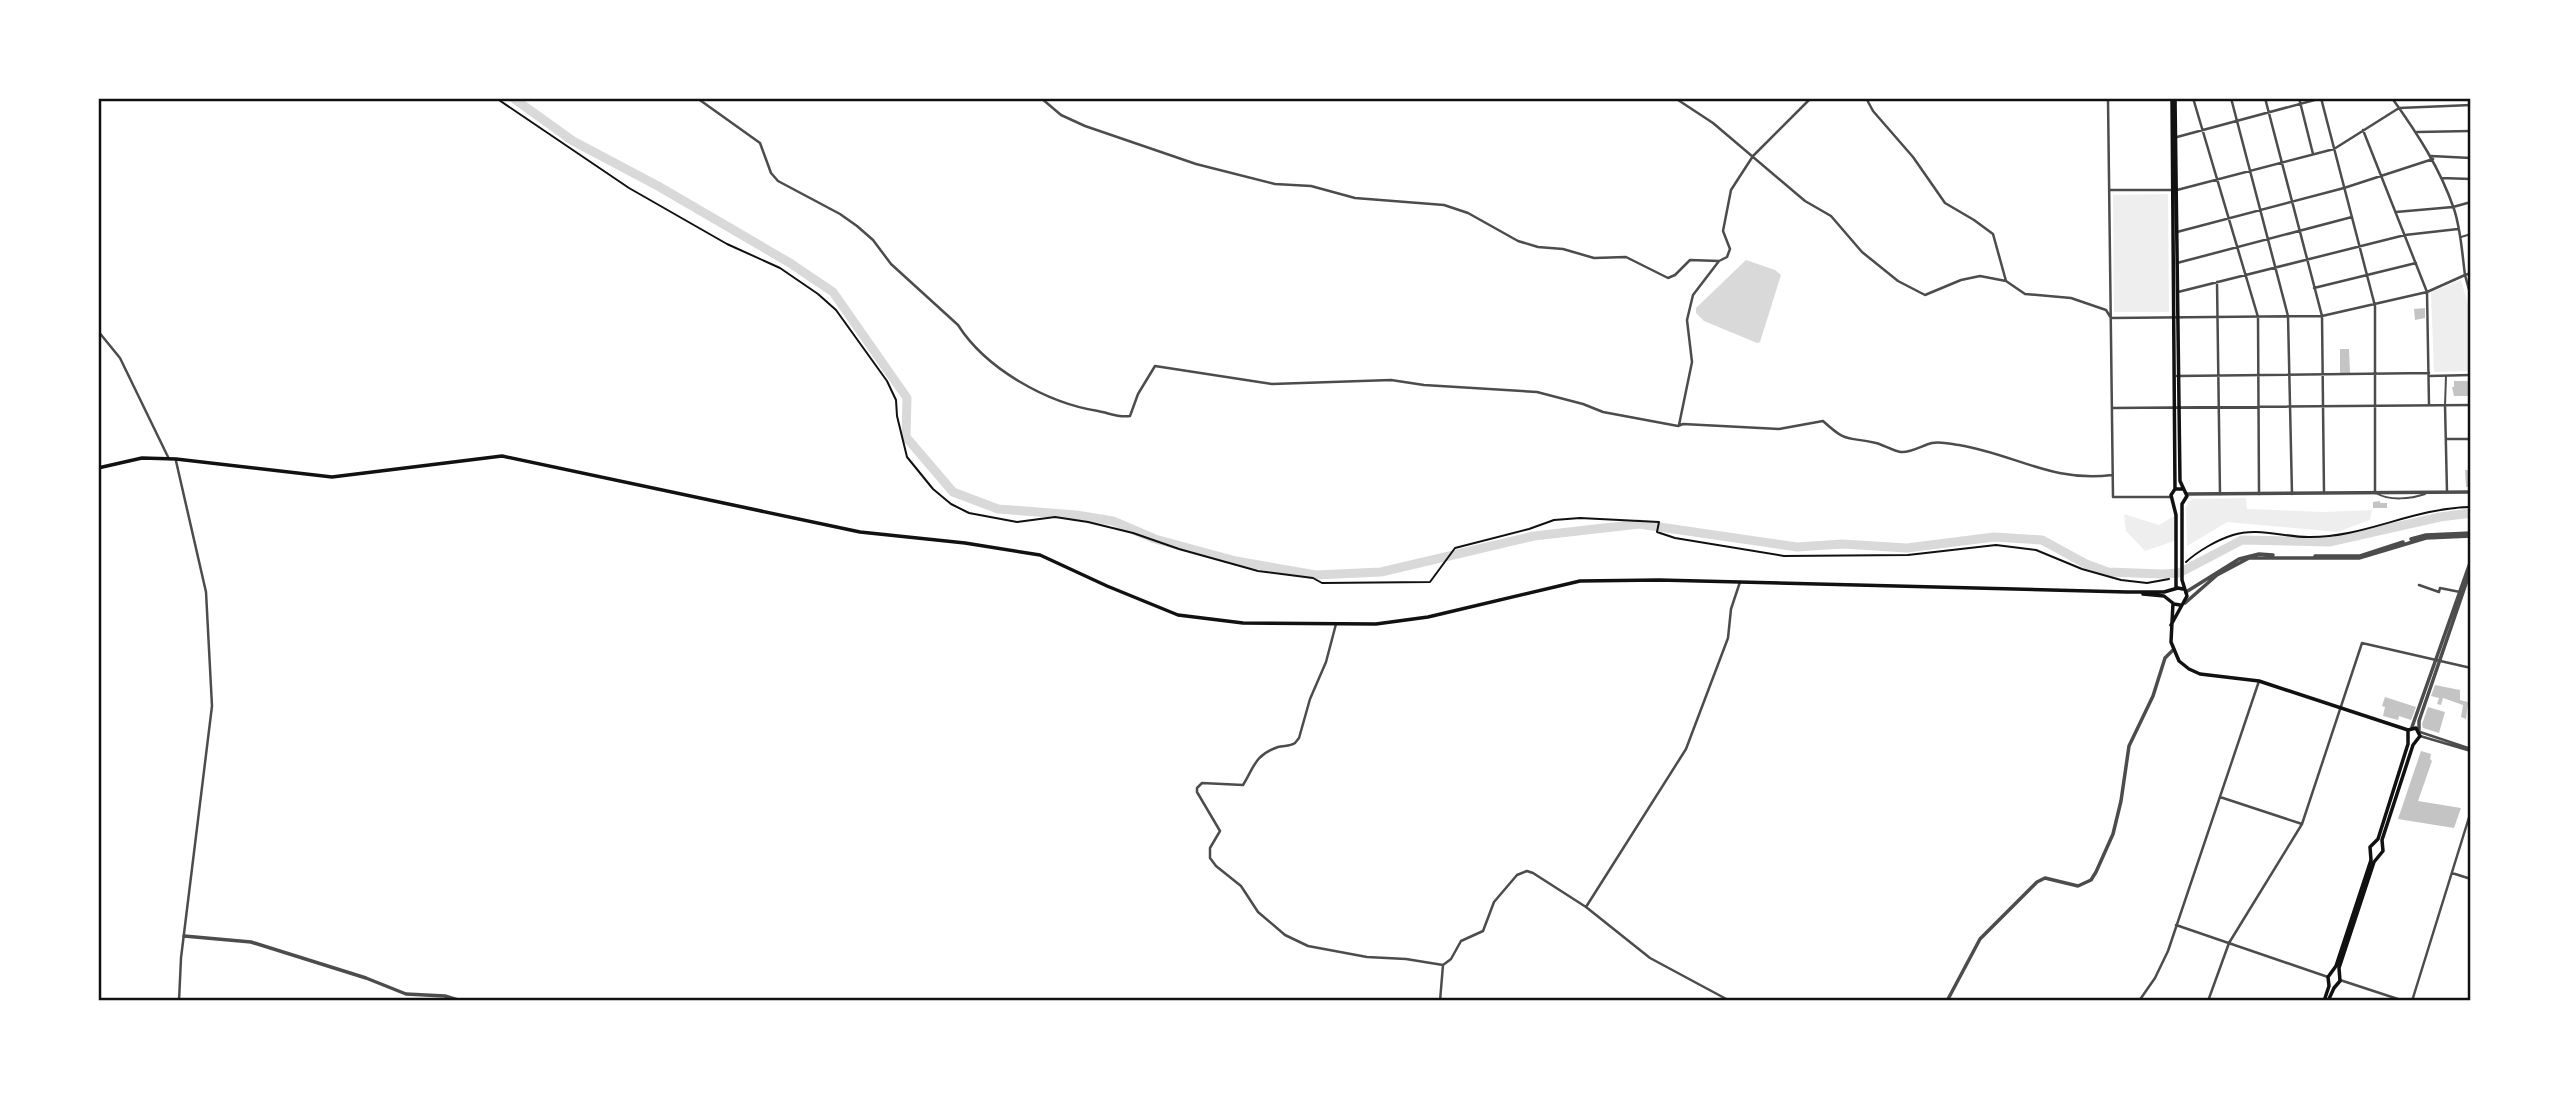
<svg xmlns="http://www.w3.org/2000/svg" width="2569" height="1099" viewBox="0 0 2569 1099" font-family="Signika,sans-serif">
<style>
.green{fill:#eee}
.water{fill:#d9d9d9}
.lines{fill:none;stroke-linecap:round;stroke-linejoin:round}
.river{stroke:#d9d9d9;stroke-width:9}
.building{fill:#c4c4c4}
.path{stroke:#111;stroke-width:2}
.service{stroke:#4c4c4c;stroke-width:2}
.pedestrian{stroke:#4c4c4c;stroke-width:2}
.minor{stroke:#4c4c4c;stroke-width:2.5}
.tertiary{stroke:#4c4c4c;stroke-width:3.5}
.secondary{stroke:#111;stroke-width:3.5}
.neatline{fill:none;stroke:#111;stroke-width:2.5}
</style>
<rect width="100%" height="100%" fill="#fff"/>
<!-- green -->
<path class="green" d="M2168 194 2169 312H2114L2113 195Z
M2461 280 2471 314V371L2434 372 2431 292Z
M2246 498 2247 509 2324 512 2372 510 2370 520 2337 532 2227 522 2187 546 2186 507 2192 499Z
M2124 514 2159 525 2176 515 2177 540 2145 551 2126 531Z"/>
<!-- water -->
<path class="water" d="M1746 260 1775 270 1781 275 1760 342 1757 343 1704 321 1696 313V308Z"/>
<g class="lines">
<!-- river -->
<path class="river" d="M513 98 573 141 658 186 790 263 833 292 907 398 906 437 953 492 998 509 1076 515 1113 521 1155 539 1236 561 1316 575 1381 572 1534 536 1639 524 1797 547 1842 544 1907 548 1994 537 2042 540 2086 564 2108 572 2163 574 2179 573 2242 540 2329 542 2440 517 2471 513"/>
</g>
<!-- building -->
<path class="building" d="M2425 308V318L2415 320 2414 309Z
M2340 349H2349L2350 373H2340Z
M2454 381H2471V396H2454L2452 387H2454Z
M2465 470H2471V487H2466Z
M2380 501V503H2387V508H2373V502Z
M2435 685 2460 690V700L2468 702 2466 719 2461 717 2463 705 2443 698 2441 705 2437 704 2439 698 2431 696Z
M2385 697 2416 707 2411 720 2399 716 2398 720 2383 716 2385 707 2382 706Z
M2428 707 2445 712 2439 733 2423 728 2422 724Z
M2421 751 2431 754 2430 759 2432 761 2418 801 2461 808 2454 828 2398 819Z"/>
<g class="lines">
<!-- path -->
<path class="path" d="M496 98 629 188 727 244 780 268 818 294 836 310 887 381 896 400 897 416 907 457 933 489 951 504 969 513 1017 522 1055 517 1088 522 1133 533 1179 549 1258 571 1313 578 1322 583 1430 582 1455 548 1529 529 1554 520 1580 518 1659 522 1657 532 1675 538 1784 556 1908 555 1996 545 2036 550 2082 569 2121 580 2147 583 2169 579
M2186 562C2198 551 2217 540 2233 535 2257 527 2283 537 2308 537 2364 538 2412 508 2471 507"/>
<!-- service -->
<path class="service" d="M2376 493C2389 501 2411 499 2425 494"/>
<!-- pedestrian -->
<path class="pedestrian" d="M2461 237 2471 234
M2445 405 2446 376"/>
<!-- minor -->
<path class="minor" d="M697 98 760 143 771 173 778 181 840 214 857 226 873 240 891 264 958 325C986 369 1047 403 1098 411 1109 413 1119 418 1130 416L1138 394 1155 366 1272 384 1391 380 1424 385 1537 392 1583 404 1603 412 1678 426 1683 424 1779 429 1823 421C1848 444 1846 436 1876 443 1884 445 1893 451 1901 452 1911 453 1923 445 1932 443 1941 441 1951 444 1959 445 2014 454 2053 483 2112 475
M1041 98 1061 115 1085 126 1196 164 1275 184 1311 186 1355 198 1444 205 1468 213 1518 241 1538 247 1563 249 1594 258 1626 257 1668 278 1675 275 1690 260 1719 261 1727 257 1730 249 1723 231 1731 190 1753 156 1811 98
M1675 98 1713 123 1805 201 1831 216 1862 252 1898 281 1925 295 1961 280 1980 276 2006 281 2025 294 2071 298 2106 310 2111 318 2322 316 2427 292 2363 130
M1866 98 1873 111 1913 157 1945 203 1974 220 1993 234 2006 281
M2145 98 2108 99 2113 497H2171
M2193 98 2258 317 2259 494
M2231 98 2288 316 2292 494
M2265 98 2322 316 2324 493
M2299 98 2313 154
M2321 98 2375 306V493
M2392 98C2417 133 2440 168 2454 209 2461 230 2462 253 2465 275L2471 273
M2417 132 2471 131
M2177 137 2322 98
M2431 156 2471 158
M2441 178 2471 179
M2110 190H2177L2334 149 2399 108 2471 105
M2396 212 2453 207 2471 202
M2177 232 2344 188 2433 159
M2177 263 2352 217
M2217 282 2220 494
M2314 288 2416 263
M2178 292 2405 235 2458 229
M98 331 120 358 169 459
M2177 376 2429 373
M2429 376 2471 375
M2429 405 2427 292 2465 275 2471 297
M2445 405 2447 492
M2112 408 2471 405
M1679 425 1692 362 1687 320 1693 295 1719 261
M2446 439H2471
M176 461 206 592 212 706 181 958 179 1001
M2419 585 2439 592 2440 588 2460 592
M1336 624 1326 662 1310 699 1299 738 1295 743C1289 747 1284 745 1278 747 1254 755 1254 768 1243 785L1202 783 1197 788V792L1220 831 1210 848V858L1216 866 1241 886 1258 912 1285 935 1308 946 1367 957 1406 959 1443 965 1451 959 1461 941 1483 931 1494 902 1517 875 1527 871 1533 873 1586 907 1650 958 1730 1001
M2420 732 2471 749
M2420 736 2471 751
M2220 797 2302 824
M2452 873 2471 879
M1586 907 1686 749 1728 638 1731 609 1740 582
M2176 925 2328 977
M2340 980 2404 1001
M1440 1001 1443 965
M2139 1001 2155 978 2168 951 2259 681
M2208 1001 2229 943 2302 824 2362 643 2471 668
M2412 1001 2471 811"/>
<!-- tertiary -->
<path class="tertiary" d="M2187 494 2471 492
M2411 539 2426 535 2471 533
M2315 556H2360L2403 542
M2186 592 2239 559 2259 554 2273 555
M2185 603 2217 575 2249 558H2359L2426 538 2471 536
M2412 727 2471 560
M2419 730V721L2471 569
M184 936 251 942 366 978 406 994 445 996 461 1001
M1947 1001 1980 939 2037 882 2045 878 2078 886 2091 880 2096 872 2113 834 2121 801 2129 746 2153 696 2165 658 2173 650"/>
<!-- secondary -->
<path class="secondary" d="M2172 98 2175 489
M98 468 142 458 176 459 332 477 502 456 860 532 965 543 1040 555 1107 586 1178 615 1243 623 1376 624 1428 617 1580 581 1659 580 2127 592H2164L2178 588 2183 589
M2176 588V515L2171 495 2175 489H2182
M2143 594 2164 596 2174 604 2180 605
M2173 603 2171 642 2179 661 2189 669 2200 674 2259 681 2408 730
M2171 625 2187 596 2182 580V504L2187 496 2180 481 2175 98
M2324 1001 2329 986 2328 977 2336 966 2371 860 2370 847 2378 839 2408 744V731
M2328 1001 2334 988 2340 981 2339 968 2374 862 2383 851 2382 840 2413 745 2420 736 2416 728 2408 730"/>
</g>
<!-- border -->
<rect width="2569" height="1099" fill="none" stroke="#ffffff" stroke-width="200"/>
<rect x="100" y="100" width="2369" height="899" class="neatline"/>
</svg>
